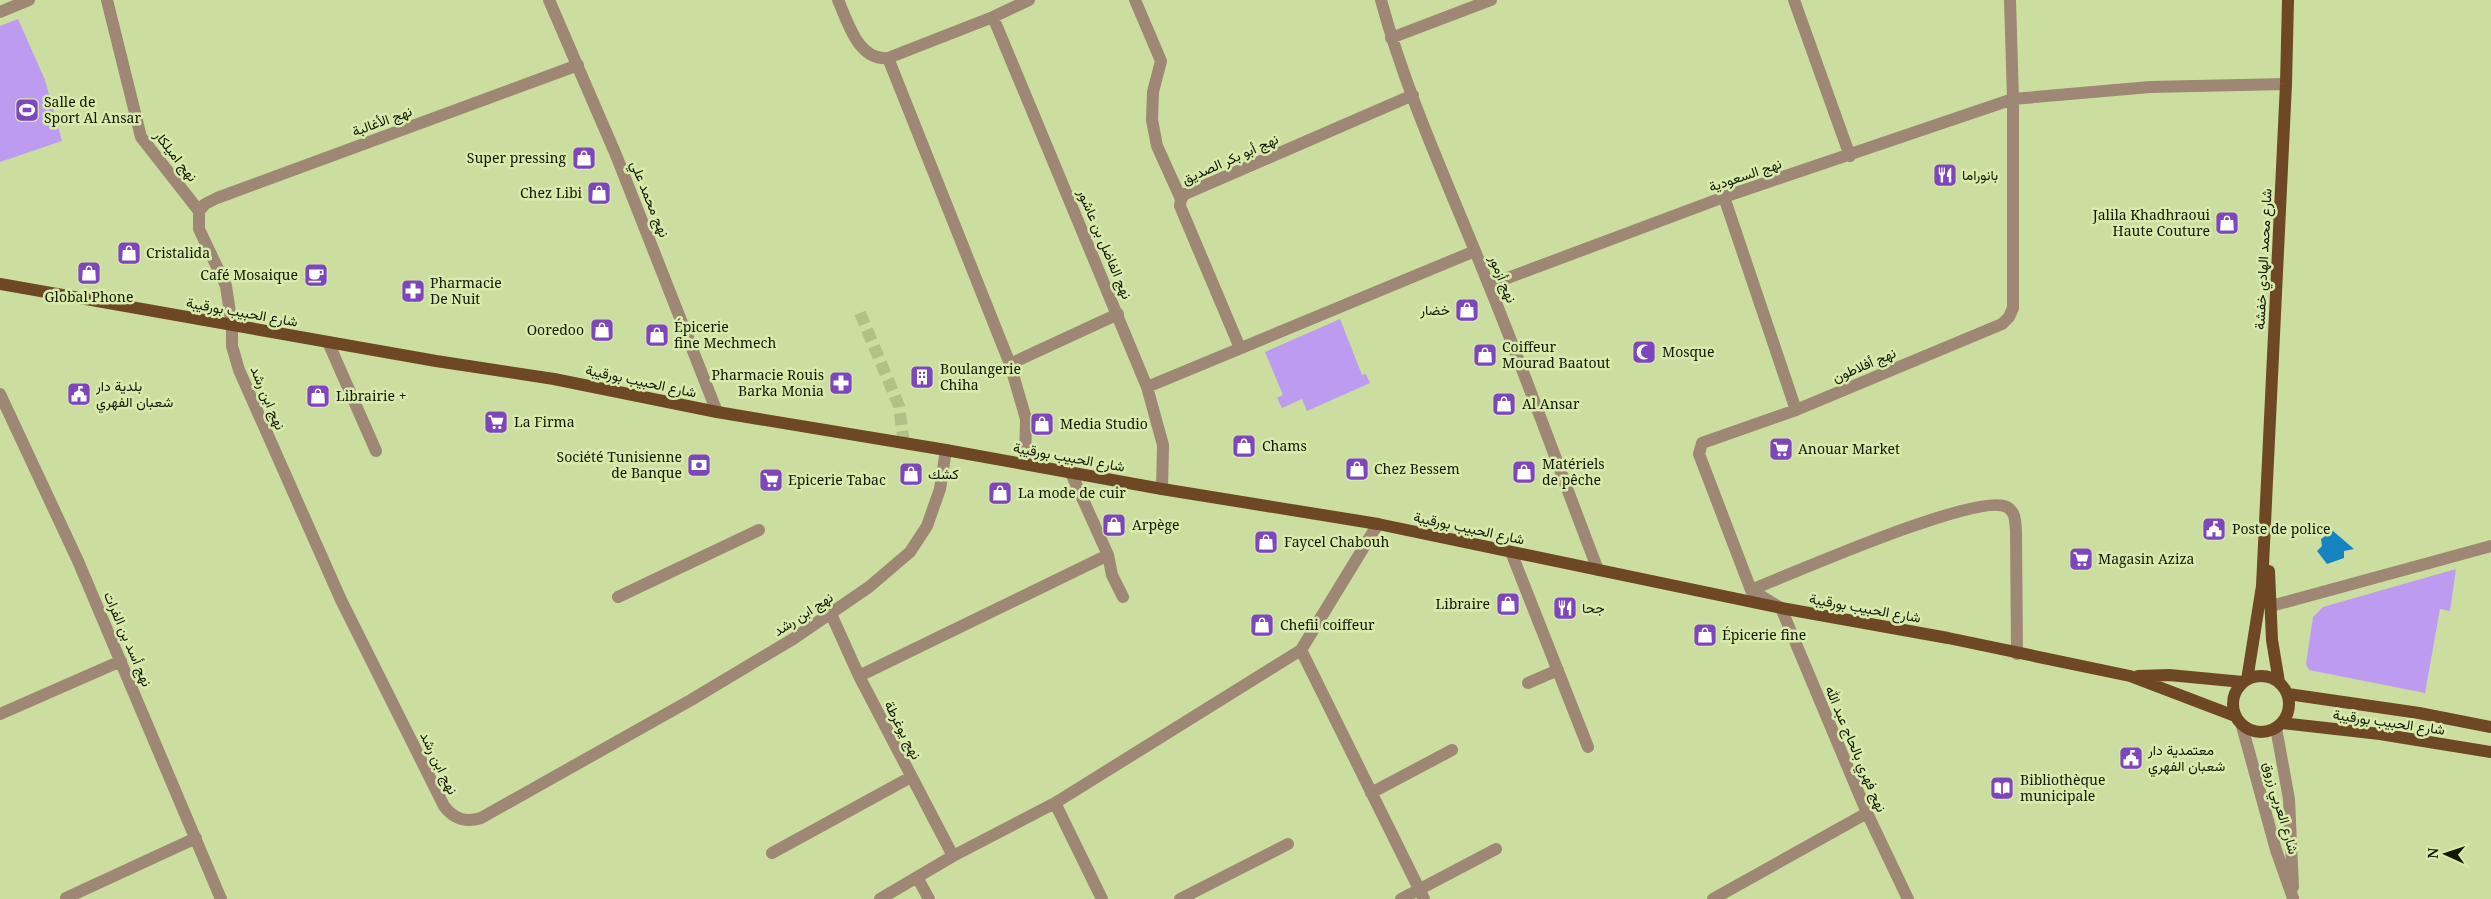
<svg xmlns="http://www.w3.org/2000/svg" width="2491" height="899" viewBox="0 0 2491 899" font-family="'Noto Serif',Vazirmatn,serif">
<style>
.green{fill:#bc9bf0}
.water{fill:#1784c2}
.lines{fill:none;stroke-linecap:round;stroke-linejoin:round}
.minor-tunnel{stroke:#b0c087;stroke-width:12;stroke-dasharray:12 6;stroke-linecap:butt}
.minor{stroke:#9e8775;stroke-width:12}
.major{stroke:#6e4724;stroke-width:12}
.labels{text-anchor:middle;stroke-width:5;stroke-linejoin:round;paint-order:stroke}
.poi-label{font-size:14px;fill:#121802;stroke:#d9ebac;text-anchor:start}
.street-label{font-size:14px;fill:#121802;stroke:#d9ebac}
</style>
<rect width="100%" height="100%" fill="#ccde9f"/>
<!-- green -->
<path class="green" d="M18 19 45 80 62 141 0 162V26Z
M1340 319 1362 375 1366 374 1370 383 1307 411 1302 399 1282 408 1277 398 1283 395 1265 352Z
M2456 569 2450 611 2440 609 2425 693 2309 670 2306 664 2313 617 2323 607Z"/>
<!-- water -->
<path class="water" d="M2333 531 2354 549 2344 551V558L2327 564 2317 551 2322 546 2321 539Z"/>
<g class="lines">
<!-- minor-tunnel -->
<path class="minor-tunnel" d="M860 313 899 406 904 444"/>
<!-- minor -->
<path class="minor" d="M107 0 141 137 199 211
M549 0 616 155 717 412
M838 0C848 22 858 61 888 58L993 17 1029 0
M1135 0 1161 61 1153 92 1152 120 1157 146 1181 199
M1381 0C1407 97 1451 190 1488 283 1527 378 1561 474 1598 570
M1794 0 1850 156
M0 12 29 0
M993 17 1147 387 1163 445 1162 489
M1391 38 1491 0
M888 58 1010 364 1026 419 1025 464
M1724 197 1796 410
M199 211V229L226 286 232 326V346L239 370 341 600 444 806C454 819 465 823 481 818L691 700 793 639 869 587 910 552 927 526 940 489 946 450
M199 211 205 204 217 198 578 65
M1489 285 1724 197 2013 99 2150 87 2286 84
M328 342 376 451
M1240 348 1180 206 1181 199 1185 194 1413 95
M1010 364 1118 314
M1147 387 1475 251
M0 394 78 561 221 899
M1071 473 1108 555 1112 575 1123 597
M1511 552 1588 747
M1751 590C1789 575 1979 491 2007 507 2016 512 2015 522 2016 531L2017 654
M618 597 759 530
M2271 606 2491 546
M831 614 859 676 953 856
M1301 650 1424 899
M859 676 1108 555
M1528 683 1558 670
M0 714 121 661
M2242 726 2276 850 2293 898
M2276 728 2289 799 2293 887
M1371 793 1452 750
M1055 803 1102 899
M772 853 911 777
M917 877 929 899
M66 898 196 838
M880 899 953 856 1055 803 1301 650 1378 524
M1180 899 1288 844
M1401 899 1496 849
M1713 899 1867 813
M1908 899 1867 813 1781 608 1751 590 1699 454 1702 443 1796 410 2002 324 2009 317 2013 308V99L2010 0"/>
<!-- major -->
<path class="major" d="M0 284 436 361 554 379 717 412 946 450 1162 489 1378 524 1781 608 1948 638 2130 676 2235 716
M2269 571 2272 640 2279 682
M2138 676 2169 675 2243 682
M2233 704a28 28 0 1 1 56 0a28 28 0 1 1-56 0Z
M2247 680 2262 586 2286 84 2288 0
M2288 694 2419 713 2491 727
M2282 723 2380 734 2491 752"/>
</g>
<!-- icons -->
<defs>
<g id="stadium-square" transform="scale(1.25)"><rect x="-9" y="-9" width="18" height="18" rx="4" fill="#7d46bd" stroke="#d9ebac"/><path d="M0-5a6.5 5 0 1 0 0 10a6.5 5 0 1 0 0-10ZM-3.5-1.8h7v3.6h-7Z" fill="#fff"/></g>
<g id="shop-square" transform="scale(1.25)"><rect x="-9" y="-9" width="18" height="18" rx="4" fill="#7d46bd" stroke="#d9ebac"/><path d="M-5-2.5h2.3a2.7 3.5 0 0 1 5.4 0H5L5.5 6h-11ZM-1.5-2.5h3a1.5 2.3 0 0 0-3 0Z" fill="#fff"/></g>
<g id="restaurant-square" transform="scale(1.25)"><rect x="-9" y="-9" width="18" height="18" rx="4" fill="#7d46bd" stroke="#d9ebac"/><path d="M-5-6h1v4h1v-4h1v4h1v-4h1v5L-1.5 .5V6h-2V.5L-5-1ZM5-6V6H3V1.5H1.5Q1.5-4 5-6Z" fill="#fff"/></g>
<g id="cafe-square" transform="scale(1.25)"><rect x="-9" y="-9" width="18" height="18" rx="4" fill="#7d46bd" stroke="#d9ebac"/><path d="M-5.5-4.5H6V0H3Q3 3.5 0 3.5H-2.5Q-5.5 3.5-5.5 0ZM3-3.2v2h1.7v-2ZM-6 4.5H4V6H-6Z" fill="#fff"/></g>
<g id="pharmacy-square" transform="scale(1.25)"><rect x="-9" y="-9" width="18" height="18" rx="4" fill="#7d46bd" stroke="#d9ebac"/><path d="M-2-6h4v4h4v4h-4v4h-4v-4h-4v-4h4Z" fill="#fff"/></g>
<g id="mosque-square" transform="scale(1.25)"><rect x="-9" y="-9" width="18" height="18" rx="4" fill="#7d46bd" stroke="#d9ebac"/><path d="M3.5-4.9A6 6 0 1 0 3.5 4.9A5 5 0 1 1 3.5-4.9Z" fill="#fff"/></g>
<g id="building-square" transform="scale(1.25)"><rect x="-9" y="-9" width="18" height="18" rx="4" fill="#7d46bd" stroke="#d9ebac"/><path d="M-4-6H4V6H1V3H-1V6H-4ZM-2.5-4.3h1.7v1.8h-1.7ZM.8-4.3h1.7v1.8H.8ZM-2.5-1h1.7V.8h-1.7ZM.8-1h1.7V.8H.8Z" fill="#fff"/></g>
<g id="civic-square" transform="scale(1.25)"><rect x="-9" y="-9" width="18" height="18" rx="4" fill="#7d46bd" stroke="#d9ebac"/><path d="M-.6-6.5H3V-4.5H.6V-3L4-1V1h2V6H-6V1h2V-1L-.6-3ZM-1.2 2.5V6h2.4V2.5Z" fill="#fff"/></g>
<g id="supermarket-square" transform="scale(1.25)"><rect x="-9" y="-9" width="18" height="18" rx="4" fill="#7d46bd" stroke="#d9ebac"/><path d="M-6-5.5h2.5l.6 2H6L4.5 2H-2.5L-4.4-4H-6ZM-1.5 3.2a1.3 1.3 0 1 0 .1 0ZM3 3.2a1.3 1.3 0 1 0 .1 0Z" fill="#fff"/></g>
<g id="bank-square" transform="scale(1.25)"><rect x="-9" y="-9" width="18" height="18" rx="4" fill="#7d46bd" stroke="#d9ebac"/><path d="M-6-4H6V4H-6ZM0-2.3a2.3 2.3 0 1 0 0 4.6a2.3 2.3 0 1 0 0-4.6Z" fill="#fff"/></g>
<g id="library-square" transform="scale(1.25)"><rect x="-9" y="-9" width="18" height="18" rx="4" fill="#7d46bd" stroke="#d9ebac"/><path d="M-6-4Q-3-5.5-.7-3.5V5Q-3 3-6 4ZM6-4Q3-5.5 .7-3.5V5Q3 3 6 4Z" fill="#fff"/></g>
</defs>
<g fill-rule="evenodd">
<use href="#stadium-square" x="27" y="110"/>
<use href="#shop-square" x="584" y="158"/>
<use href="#restaurant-square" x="1945" y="175"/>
<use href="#shop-square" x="599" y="193"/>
<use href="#shop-square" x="2227" y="223"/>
<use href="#shop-square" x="129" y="253"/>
<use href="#shop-square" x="89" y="273"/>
<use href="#cafe-square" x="316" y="275"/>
<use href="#pharmacy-square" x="413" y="291"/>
<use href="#shop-square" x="1467" y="310"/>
<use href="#shop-square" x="602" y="330"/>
<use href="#shop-square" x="657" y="335"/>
<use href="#mosque-square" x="1644" y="352"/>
<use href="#shop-square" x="1485" y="355"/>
<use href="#building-square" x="922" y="377"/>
<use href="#pharmacy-square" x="841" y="383"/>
<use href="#civic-square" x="79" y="394"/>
<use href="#shop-square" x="318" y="396"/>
<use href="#shop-square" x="1504" y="404"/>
<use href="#supermarket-square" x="496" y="422"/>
<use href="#shop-square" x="1042" y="424"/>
<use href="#shop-square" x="1244" y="446"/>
<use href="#supermarket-square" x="1781" y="449"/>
<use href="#bank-square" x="699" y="465"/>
<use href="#shop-square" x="1357" y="469"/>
<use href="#shop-square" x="1524" y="472"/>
<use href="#shop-square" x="911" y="474"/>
<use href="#supermarket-square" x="771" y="480"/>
<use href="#shop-square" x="1000" y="493"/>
<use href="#shop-square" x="1114" y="525"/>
<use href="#civic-square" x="2214" y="529"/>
<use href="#shop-square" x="1266" y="542"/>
<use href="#supermarket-square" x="2081" y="559"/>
<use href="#shop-square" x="1508" y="604"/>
<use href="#restaurant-square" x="1565" y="608"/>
<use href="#shop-square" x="1262" y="625"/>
<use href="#shop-square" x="1705" y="635"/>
<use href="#civic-square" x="2131" y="758"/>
<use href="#library-square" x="2002" y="788"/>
</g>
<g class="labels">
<!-- poi labels -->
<g class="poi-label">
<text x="44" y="107">Salle de<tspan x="44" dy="16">Sport Al Ansar</tspan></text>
<text x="566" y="163" text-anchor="end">Super pressing</text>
<text x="1962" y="180">بانوراما</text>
<text x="582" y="198" text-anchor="end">Chez Libi</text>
<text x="2210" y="220" text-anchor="end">Jalila Khadhraoui<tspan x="2210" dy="16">Haute Couture</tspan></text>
<text x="146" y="258">Cristalida</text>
<text x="298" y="280" text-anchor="end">Café Mosaique</text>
<text x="430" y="288">Pharmacie<tspan x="430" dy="16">De Nuit</tspan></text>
<text x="89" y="302" text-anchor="middle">Global Phone</text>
<text x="1450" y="315" text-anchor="end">خضار</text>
<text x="674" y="332">Épicerie<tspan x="674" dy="16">fine Mechmech</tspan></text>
<text x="584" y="335" text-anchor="end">Ooredoo</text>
<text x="1502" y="352">Coiffeur<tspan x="1502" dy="16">Mourad Baatout</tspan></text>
<text x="1662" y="357">Mosque</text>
<text x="940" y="374">Boulangerie<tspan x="940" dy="16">Chiha</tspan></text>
<text x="824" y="380" text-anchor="end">Pharmacie Rouis<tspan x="824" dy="16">Barka Monia</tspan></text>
<text x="96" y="391">بلدية دار<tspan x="96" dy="16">شعبان الفهري</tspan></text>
<text x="336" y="401">Librairie +</text>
<text x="1522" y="409">Al Ansar</text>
<text x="514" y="427">La Firma</text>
<text x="1060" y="429">Media Studio</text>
<text x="1262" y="451">Chams</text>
<text x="1798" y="454">Anouar Market</text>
<text x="682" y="462" text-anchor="end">Société Tunisienne<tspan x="682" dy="16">de Banque</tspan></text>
<text x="1542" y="469">Matériels<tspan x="1542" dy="16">de pêche</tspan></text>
<text x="1374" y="474">Chez Bessem</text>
<text x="928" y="479">كشك</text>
<text x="788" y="485">Epicerie Tabac</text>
<text x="1018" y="498">La mode de cuir</text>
<text x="1132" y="530">Arpège</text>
<text x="2232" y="534">Poste de police</text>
<text x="1284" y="547">Faycel Chabouh</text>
<text x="2098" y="564">Magasin Aziza</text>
<text x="1490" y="609" text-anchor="end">Libraire</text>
<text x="1582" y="613">جحا</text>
<text x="1280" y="630">Chefii coiffeur</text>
<text x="1722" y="640">Épicerie fine</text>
<text x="2148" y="755">معتمدية دار<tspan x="2148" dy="16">شعبان الفهري</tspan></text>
<text x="2020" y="785">Bibliothèque<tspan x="2020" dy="16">municipale</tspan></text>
</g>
<!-- street labels -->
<g class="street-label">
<text transform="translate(382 121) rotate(-20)" y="5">نهج الأغالبة</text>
<text transform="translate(176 156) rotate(52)" y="5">نهج اميلكار</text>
<text transform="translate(1230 159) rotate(-24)" y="5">نهج أبو بكر الصديق</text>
<text transform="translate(1745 175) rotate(-19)" y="5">نهج السعودية</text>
<text transform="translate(650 199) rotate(68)" y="5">نهج محمد علي</text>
<text transform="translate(1105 244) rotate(67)" y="5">نهج الفاضل بن عاشور</text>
<text transform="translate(2263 259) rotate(-87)" y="5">شارع محمد الهادي خفشة</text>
<text transform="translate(1503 279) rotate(68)" y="5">نهج أزمور</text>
<text transform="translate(242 312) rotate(10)" y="5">شارع الحبيب بورقيبة</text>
<text transform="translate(1864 365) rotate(-23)" y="5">نهج أفلاطون</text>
<text transform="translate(641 381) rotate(12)" y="5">شارع الحبيب بورقيبة</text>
<text transform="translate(268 398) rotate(67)" y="5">نهج ابن رشد</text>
<text transform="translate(1069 457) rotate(10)" y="5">شارع الحبيب بورقيبة</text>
<text transform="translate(1469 528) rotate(12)" y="5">شارع الحبيب بورقيبة</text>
<text transform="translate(1865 608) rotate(10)" y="5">شارع الحبيب بورقيبة</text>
<text transform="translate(803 614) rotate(-33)" y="5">نهج ابن رشد</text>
<text transform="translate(128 639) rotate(67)" y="5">نهج أسد بن الفرات</text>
<text transform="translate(2389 722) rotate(8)" y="5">شارع الحبيب بورقيبة</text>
<text transform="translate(903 730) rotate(63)" y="5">نهج يوغرطة</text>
<text transform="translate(1856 749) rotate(67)" y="5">نهج فهري بالحاج عبد الله</text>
<text transform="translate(439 763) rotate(64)" y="5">نهج ابن رشد</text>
<text transform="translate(2281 808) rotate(74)" y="5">شارع العربي زروق</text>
</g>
</g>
<!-- north arrow -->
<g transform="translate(2446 854) rotate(273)" stroke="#d9ebac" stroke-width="4" paint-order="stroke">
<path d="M0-4L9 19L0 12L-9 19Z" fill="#121802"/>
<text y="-8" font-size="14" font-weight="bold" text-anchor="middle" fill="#121802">N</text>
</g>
</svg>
